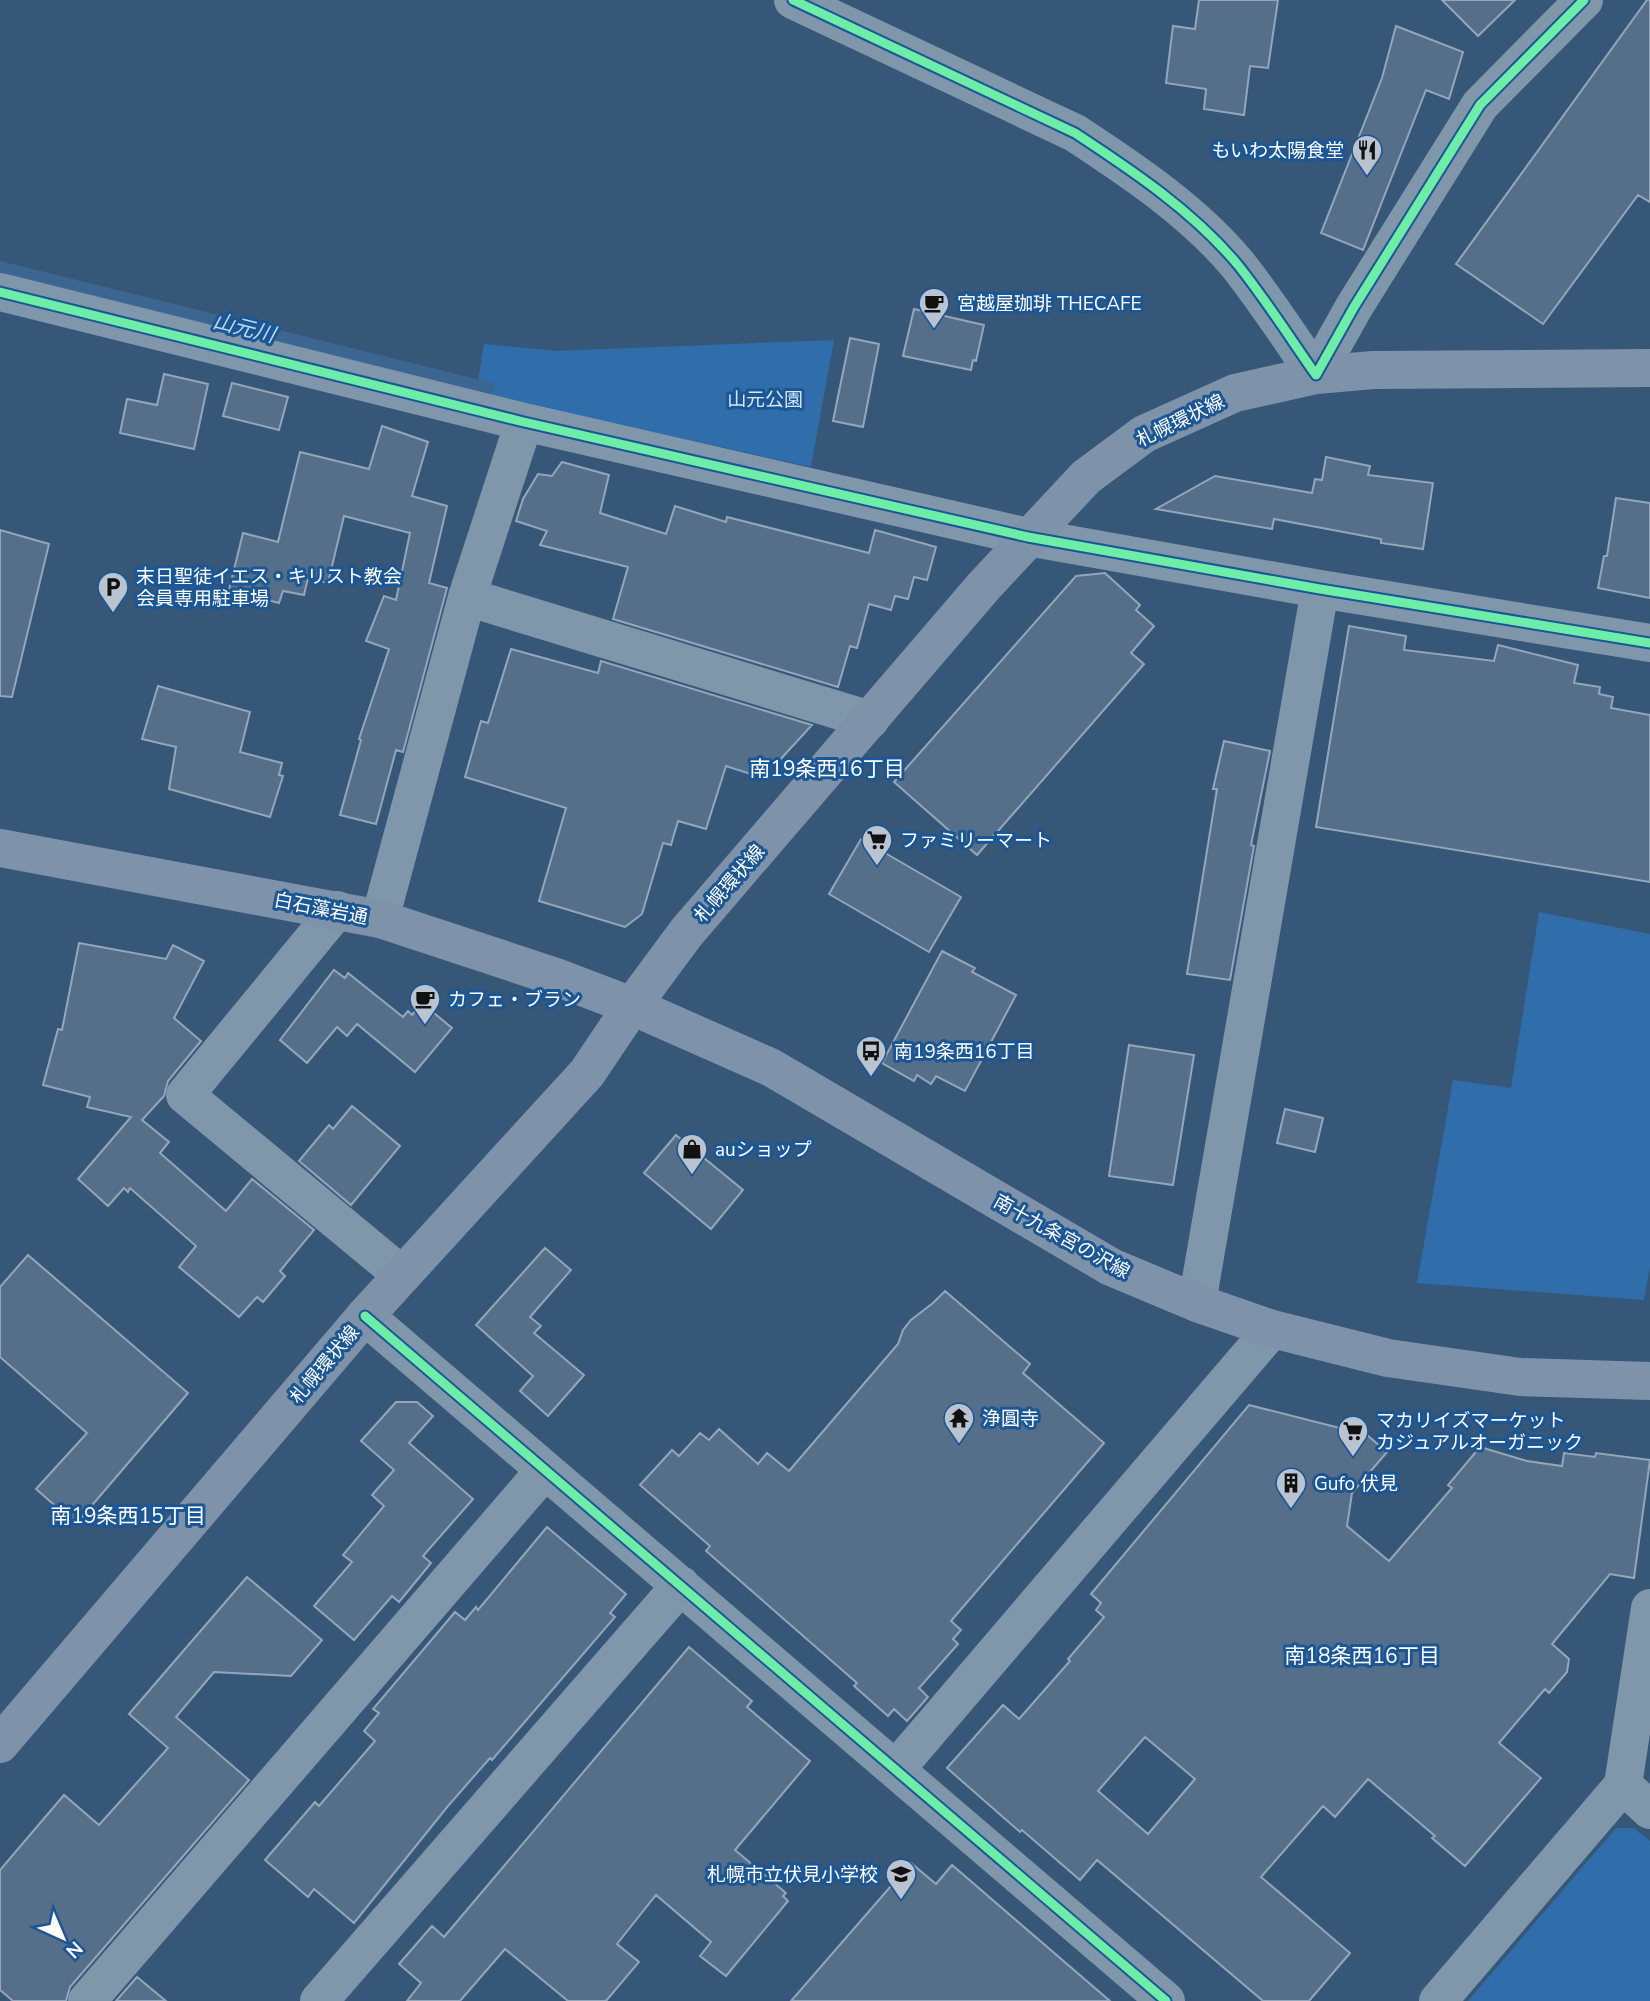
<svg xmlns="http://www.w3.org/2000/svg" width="1650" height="2001" viewBox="0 0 1650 2001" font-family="'Nunito Sans','Noto Sans JP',sans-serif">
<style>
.green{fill:#2f6dab}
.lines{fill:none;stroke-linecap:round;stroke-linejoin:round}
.stream{stroke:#3c6692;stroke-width:12}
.building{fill:#556f8a;stroke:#94a6b9;stroke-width:2;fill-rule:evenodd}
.minor{stroke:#8096ab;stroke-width:38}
.major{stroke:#7e93aa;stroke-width:38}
.cycleway-casing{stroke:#1b5695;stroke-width:13}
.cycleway{stroke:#6deda7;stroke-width:9}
.labels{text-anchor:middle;stroke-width:6;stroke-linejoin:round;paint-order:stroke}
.poi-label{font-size:19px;fill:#fff;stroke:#1b5695;text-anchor:start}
.park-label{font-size:19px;fill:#d3e7fb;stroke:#1b5695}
.street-label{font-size:19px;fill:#fff;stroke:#1b5695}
.water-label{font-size:21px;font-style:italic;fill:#b9d8f6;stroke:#1b5695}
.neighbourhood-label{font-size:21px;fill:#fff;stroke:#1b5695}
</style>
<rect width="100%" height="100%" fill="#375779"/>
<!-- green -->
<path class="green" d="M834 340 811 467 476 393 484 344 556 351Z
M1539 912 1650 934V1266L1644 1300 1417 1283 1453 1080 1511 1088Z
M1616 1828H1634L1650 1841V2001H1468Z"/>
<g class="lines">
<!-- stream -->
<path class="stream" d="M0 267 488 388"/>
</g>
<!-- building -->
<path class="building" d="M1199 0H1278L1268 68 1250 66 1244 115 1204 109 1206 89 1166 83 1173 26 1195 29Z
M1442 0H1515L1478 36Z
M1647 0H1650V202L1638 195 1543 324 1456 264Z
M1396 26 1463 52 1449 99 1426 90 1363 250 1321 233 1382 78Z
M914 309 984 325 976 361 973 360 971 370 903 356Z
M850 338 879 344 863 427 833 421Z
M164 374 208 384 194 449 120 433 127 399 157 405Z
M232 383 288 397 279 430 223 416Z
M382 426 428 442 412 496 447 506 429 583 447 588 403 752 396 750 376 824 340 815 361 740 359 739 389 649 366 641 384 596 396 600 410 533 344 516 328 583 308 578 304 595 283 591 279 603 229 590 243 533 278 542 300 452 369 469Z
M1326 457 1370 466 1368 475 1433 483 1423 549 1381 543V539L1274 519 1272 529 1156 509 1215 476 1312 493 1315 479 1322 480Z
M562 462 609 475 600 513 666 534 675 506 726 522 727 517 869 553 875 530 936 547 927 580 914 577 908 599 895 596 891 610 869 604 857 648 850 646 838 687 613 619 628 567 540 545 547 531 516 521 523 499 538 474 552 476Z
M1616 498 1650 503V598L1598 588 1604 556H1607Z
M0 530 49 544 12 697 0 696Z
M1105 573 1140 605 1136 610 1154 626 1131 653 1144 664 977 855 894 782 1076 576Z
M1349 626 1406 636 1404 650 1494 661 1498 645 1578 665 1574 683 1600 687 1599 694 1613 697 1611 708 1650 715V882L1316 827Z
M511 649 598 673 601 661 812 725 778 762 767 758 760 777 726 766 706 829 678 821 671 845 663 843 642 914 625 927 539 901 566 808 465 777 481 721 488 723Z
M158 686 250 712 240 752 282 763 279 775 283 776 270 817 169 789 176 747 142 739Z
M1224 741 1270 751 1251 845 1254 846 1230 980 1187 974 1217 789H1213Z
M861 839 961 897 929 952 829 894Z
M79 943 166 959 173 945 204 961 174 1018 201 1041 168 1081 164 1096 142 1120 169 1142 160 1153 226 1211 252 1179 314 1230 280 1271 285 1276 263 1302 257 1297 239 1317 179 1267 196 1246 130 1188 128 1192 124 1188 108 1206 78 1179 131 1117 87 1107 90 1097 43 1085 58 1029 62 1030Z
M942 951 975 968 972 972 1016 995 965 1091 936 1076 931 1084 917 1075 914 1081 882 1063Z
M334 970 345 978 348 973 403 1017 408 1011 412 1015 422 1003 452 1028 415 1072 357 1024 347 1036 337 1027 307 1063 280 1040Z
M1129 1045 1194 1055 1173 1185 1109 1176Z
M352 1106 400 1146 351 1205 299 1161 329 1125 333 1129Z
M1285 1109 1323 1118 1315 1152 1277 1143Z
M676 1135 743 1190 711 1229 644 1173Z
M545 1248 571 1270 530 1317 541 1326 534 1333 584 1375 548 1416 520 1391 533 1376 476 1325Z
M28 1255 188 1393 76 1524 36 1489 87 1433 0 1357V1287Z
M945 1291 1030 1364 1023 1373 1104 1443 951 1621 961 1630 953 1639 958 1644 919 1688 928 1697 907 1721 894 1709 888 1716 854 1686 857 1683 706 1551 710 1546 640 1485 672 1450 679 1456 700 1433 709 1440 719 1429 758 1464 767 1453 789 1471 898 1344 903 1330 911 1320 933 1303Z
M396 1402H417L433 1416 409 1443 473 1499 423 1556 431 1563 399 1602 392 1596 354 1640 314 1606 352 1562 343 1555 384 1506 372 1495 394 1470 361 1441Z
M1249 1405 1367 1435 1387 1452 1352 1493 1347 1526 1389 1561 1452 1488 1448 1485 1480 1447 1527 1461 1562 1466 1564 1453 1595 1457 1596 1453 1650 1460 1634 1578 1610 1574 1552 1644 1569 1659 1567 1672 1549 1693 1545 1689 1499 1743 1541 1778 1465 1866 1432 1838 1435 1836 1368 1779 1335 1817 1323 1806 1261 1877 1350 1953 1309 2001H1263L1097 1860 1080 1880 1022 1830 1020 1832 947 1768 1003 1705 1019 1719 1070 1661 1068 1659 1104 1617 1096 1610 1101 1603 1091 1594ZM1145 1737 1195 1779 1148 1834 1098 1791Z
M547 1527 626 1594 610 1613 615 1617 492 1760 490 1758 448 1806 354 1923 314 1889 308 1897 265 1860 315 1802 319 1806 375 1741 364 1731 379 1713 373 1709 455 1612 465 1620 476 1607 478 1610Z
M247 1577 322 1640 291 1676 214 1672 176 1717 249 1780 70 1987 66 2001H13L0 1990V1870L64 1795 99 1825 168 1748 129 1714Z
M689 1647 752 1701 747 1707 810 1761 735 1850 786 1893 783 1896 788 1901 726 1976 700 1956 711 1942 656 1895 617 1944 639 1962 606 2001H568L505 1949 460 2001H407L421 1983 399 1964 432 1926 444 1937Z
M911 1863 936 1884 952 1865 1110 2001H791Z
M137 1977 166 2001H116Z"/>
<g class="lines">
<!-- minor -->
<path class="minor" d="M793 0 1075 133C1133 171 1194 212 1238 265 1266 300 1290 338 1316 375L1354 307 1480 105 1584 0
M0 292 524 422 1028 537 1320 589 1650 643
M467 597 870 720
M337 910 185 1095 402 1275
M380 919 467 597 524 422
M1197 1303 1320 589
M365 1316 1166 2001
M896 1769 1272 1329
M1623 1785 1650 1810
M87 2001 545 1470
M319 2001 681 1585
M1438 2001 1623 1785 1650 1608"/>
<!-- major -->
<path class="major" d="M0 848 380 919 556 977 632 1006 770 1067 1111 1267 1197 1303 1272 1329 1388 1358 1520 1377 1650 1381
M0 1744 365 1316 587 1073 632 1006 686 933 984 586 1086 477 1144 434 1235 393 1316 375 1373 370 1650 368"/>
<!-- cycleway casing -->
<g class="cycleway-casing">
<path id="cycleway" d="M793 0 1075 133C1133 171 1194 212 1238 265 1266 300 1290 338 1316 375L1354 307 1480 105 1584 0
M0 292 524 422 1028 537 1320 589 1650 643
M365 1316 1166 2001"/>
</g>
<!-- cycleway -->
<use href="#cycleway" class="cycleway"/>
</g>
<!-- icons -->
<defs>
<g id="restaurant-pin" transform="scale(1.575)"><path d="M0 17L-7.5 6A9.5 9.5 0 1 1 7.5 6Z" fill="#b9c4d0" stroke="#1b5695"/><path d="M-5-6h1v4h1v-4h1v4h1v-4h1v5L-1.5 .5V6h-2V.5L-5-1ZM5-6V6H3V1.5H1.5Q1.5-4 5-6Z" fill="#111"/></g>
<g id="cafe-pin" transform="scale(1.575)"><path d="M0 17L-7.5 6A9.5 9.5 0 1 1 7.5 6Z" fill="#b9c4d0" stroke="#1b5695"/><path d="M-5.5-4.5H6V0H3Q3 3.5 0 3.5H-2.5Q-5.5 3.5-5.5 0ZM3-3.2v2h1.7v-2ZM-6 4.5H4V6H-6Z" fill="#111"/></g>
<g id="parking-pin" transform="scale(1.575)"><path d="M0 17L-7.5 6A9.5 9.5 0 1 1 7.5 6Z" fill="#b9c4d0" stroke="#1b5695"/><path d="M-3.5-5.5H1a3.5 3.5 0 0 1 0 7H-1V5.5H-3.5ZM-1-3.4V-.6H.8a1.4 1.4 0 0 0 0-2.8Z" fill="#111"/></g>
<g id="supermarket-pin" transform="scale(1.575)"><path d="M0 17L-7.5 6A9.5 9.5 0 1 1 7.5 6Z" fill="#b9c4d0" stroke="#1b5695"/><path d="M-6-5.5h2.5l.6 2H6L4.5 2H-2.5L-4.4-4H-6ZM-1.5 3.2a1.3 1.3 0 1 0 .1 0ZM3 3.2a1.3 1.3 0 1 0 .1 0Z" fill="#111"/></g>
<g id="bus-pin" transform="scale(1.575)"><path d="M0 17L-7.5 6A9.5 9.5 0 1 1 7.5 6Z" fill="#b9c4d0" stroke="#1b5695"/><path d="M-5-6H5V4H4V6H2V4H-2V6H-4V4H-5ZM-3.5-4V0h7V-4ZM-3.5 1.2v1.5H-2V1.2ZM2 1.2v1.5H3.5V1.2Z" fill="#111"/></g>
<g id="shop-pin" transform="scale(1.575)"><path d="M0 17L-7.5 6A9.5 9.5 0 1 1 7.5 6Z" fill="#b9c4d0" stroke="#1b5695"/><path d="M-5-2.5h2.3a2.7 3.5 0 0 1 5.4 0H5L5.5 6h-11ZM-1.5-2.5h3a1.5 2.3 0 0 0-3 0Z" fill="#111"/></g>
<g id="temple-pin" transform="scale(1.575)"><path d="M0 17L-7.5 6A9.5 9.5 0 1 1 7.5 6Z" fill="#b9c4d0" stroke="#1b5695"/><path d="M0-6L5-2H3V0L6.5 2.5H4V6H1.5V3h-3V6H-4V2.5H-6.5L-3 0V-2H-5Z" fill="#111"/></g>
<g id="building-pin" transform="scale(1.575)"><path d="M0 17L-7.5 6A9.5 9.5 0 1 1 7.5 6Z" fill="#b9c4d0" stroke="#1b5695"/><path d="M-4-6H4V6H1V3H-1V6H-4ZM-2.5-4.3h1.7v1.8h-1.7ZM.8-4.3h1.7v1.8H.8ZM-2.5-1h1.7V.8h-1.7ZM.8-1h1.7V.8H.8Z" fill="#111"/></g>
<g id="school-pin" transform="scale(1.575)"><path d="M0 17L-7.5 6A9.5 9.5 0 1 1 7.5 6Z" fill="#b9c4d0" stroke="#1b5695"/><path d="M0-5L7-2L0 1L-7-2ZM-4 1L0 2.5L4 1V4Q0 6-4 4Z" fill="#111"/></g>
</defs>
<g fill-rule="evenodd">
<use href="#restaurant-pin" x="1367" y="150"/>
<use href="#cafe-pin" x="934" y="303"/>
<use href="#parking-pin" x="113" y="587"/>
<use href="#supermarket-pin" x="877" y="840"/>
<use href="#cafe-pin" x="425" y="999"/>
<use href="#bus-pin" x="871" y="1051"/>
<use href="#shop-pin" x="692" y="1149"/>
<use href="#temple-pin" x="959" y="1418"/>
<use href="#supermarket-pin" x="1353" y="1431"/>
<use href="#building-pin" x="1291" y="1483"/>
<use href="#school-pin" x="901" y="1874"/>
</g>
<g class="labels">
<!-- poi labels -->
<g class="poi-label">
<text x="1344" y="157" text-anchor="end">もいわ太陽食堂</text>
<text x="957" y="310">宮越屋珈琲 THECAFE</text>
<text x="136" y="583">末日聖徒イエス・キリスト教会<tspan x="136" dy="22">会員専用駐車場</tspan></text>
<text x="900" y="847">ファミリーマート</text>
<text x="448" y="1006">カフェ・ブラン</text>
<text x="894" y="1058">南19条西16丁目</text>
<text x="715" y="1156">auショップ</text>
<text x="982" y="1425">浄圓寺</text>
<text x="1376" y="1427">マカリイズマーケット<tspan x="1376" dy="22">カジュアルオーガニック</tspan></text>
<text x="1314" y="1490">Gufo 伏見</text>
<text x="878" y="1881" text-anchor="end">札幌市立伏見小学校</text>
</g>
<!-- park labels -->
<g class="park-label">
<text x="765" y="406">山元公園</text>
</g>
<!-- street labels -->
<g class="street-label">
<text transform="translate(1180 420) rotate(-26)" y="7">札幌環状線</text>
<text transform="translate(729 883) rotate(-49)" y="7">札幌環状線</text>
<text transform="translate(321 908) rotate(11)" y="7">白石藻岩通</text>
<text transform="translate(1062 1236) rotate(29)" y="7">南十九条宮の沢線</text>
<text transform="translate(324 1364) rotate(-50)" y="7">札幌環状線</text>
</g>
<!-- water labels -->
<g class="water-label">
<text transform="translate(244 328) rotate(14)" y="7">山元川</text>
</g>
<!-- neighbourhood labels -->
<g class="neighbourhood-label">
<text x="827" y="776">南19条西16丁目</text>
<text x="128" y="1523">南19条西15丁目</text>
<text x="1362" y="1663">南18条西16丁目</text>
</g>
</g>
<!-- north arrow -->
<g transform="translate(63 1938) rotate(136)" stroke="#1b5695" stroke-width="5" paint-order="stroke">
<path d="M0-5L12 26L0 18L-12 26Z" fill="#ffffff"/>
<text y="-10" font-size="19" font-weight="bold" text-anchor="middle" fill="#ffffff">N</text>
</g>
</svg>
